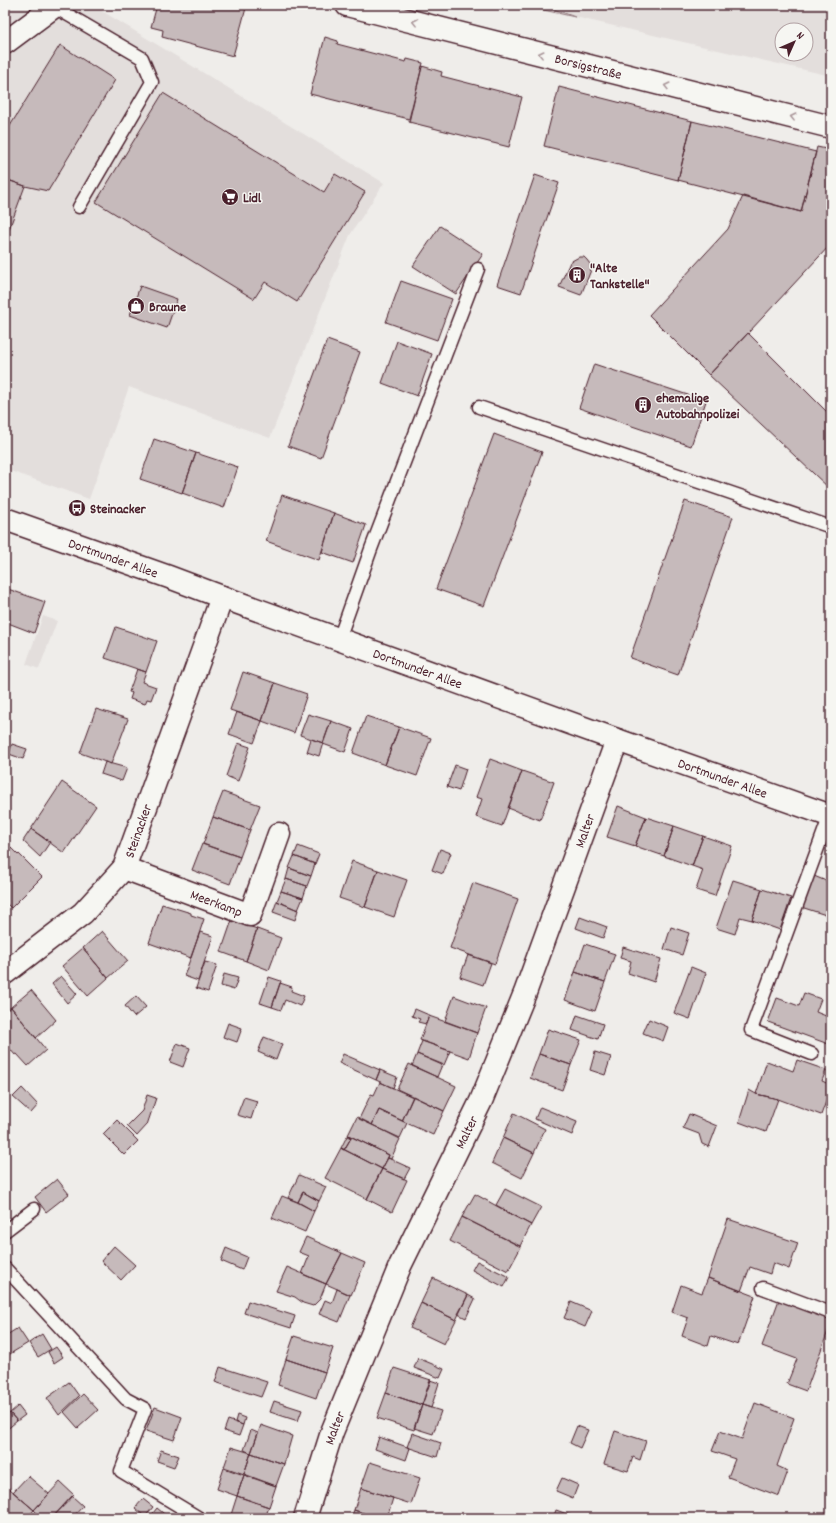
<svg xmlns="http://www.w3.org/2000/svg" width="836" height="1523" viewBox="0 0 836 1523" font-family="Dekko,sans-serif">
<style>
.built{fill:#e3dedc;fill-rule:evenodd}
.green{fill:#d7cfce;stroke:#90777c}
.building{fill:#c6babb;stroke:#4a1f2b}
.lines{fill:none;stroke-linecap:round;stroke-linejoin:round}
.lane-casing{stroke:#4a1f2b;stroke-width:15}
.street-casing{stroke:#4a1f2b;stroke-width:25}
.secondary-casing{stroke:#4a1f2b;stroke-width:25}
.lane{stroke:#f6f6f2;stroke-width:12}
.street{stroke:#f6f6f2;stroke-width:22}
.secondary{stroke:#f6f6f2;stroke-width:22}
.oneway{stroke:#a99598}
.labels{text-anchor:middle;stroke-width:3;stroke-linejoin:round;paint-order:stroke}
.street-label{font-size:14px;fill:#4a1f2b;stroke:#f6f6f2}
.poi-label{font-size:14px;font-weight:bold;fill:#4a1f2b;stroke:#f6f6f2;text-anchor:start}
</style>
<rect width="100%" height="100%" fill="#efedea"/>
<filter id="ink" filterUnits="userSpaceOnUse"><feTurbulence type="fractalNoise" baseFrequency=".025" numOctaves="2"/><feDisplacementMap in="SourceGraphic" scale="8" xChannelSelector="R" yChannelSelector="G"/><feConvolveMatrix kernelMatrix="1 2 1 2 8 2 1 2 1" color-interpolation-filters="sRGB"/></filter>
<g filter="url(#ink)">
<!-- built -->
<path class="built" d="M5 5H96L102 11 384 183 350 235 270 438 129 387 89 499 5 469Z
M543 5H831V76L575 17ZM782 30H806V54H782Z
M43 616 57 621 39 669 26 664Z"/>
<!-- green -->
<path class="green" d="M521 5H543L575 17Z"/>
<!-- building -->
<path class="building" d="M157 5H233L246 8 233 56 162 37 163 30 151 27Z
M407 5H419L418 8Z
M325 37 338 41 337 44 406 62 407 59 423 63 409 119 310 94Z
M60 45 115 80 48 191 25 186 5 179V134Z
M422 66 442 72 441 76 522 97 509 147 409 122Z
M559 87 692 121 678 180 544 146Z
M163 93 324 192 335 174 365 192 297 302 265 282 254 299 96 202Z
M692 121 816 152 801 212 678 180Z
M817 147 831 150V244L709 375 649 315 728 229 743 196 801 212Z
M535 175 559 183 521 293 497 285Z
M5 179 25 186 5 240Z
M440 226 483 254 456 294 413 266Z
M579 257H584L587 260 590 264 591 270 581 295 559 287 570 262Z
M401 281 452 299 437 340 386 322Z
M140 286 177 299 167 328 130 315Z
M748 333 830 415 831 414V490L709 375Z
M327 340 360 352 321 458 288 446Z
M397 341 432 354 417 396 382 383Z
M594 364 706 401 691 446 579 408Z
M494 434 542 452 484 606 436 589Z
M154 439 196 453 182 493 140 479Z
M196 453 238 467 224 508 182 493Z
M282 495 334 513 319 560 266 541Z
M685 501 733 517 678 675 630 658Z
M334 513 366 525 353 563 322 552Z
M5 588 45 602 34 633 8 623 5 631Z
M116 627 157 641 146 672 105 658Z
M137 669 146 672 142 682 156 687 151 700 147 699 145 704 130 699 132 693 129 692Z
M243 672 275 683 262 721 230 710Z
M275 683 307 694 294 733 262 721Z
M96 709 128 719 111 764 80 753Z
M237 712 262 721 254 743 229 734Z
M308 714 331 721 323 743 300 735Z
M366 716 399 727 385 765 353 753Z
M331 721 353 729 345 752 323 744Z
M399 727 431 738 417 776 385 765Z
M311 739 323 743 319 756 307 752Z
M238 743 250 747 238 781 226 776Z
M12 744 27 749 23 759 9 754Z
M490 759 522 771 502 826 476 817 482 799 476 797Z
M105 762 127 768 122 781 101 774Z
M455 765 466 769 459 791 447 787Z
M522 771 554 782 540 820 508 808Z
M62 782 96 806 64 853 31 829Z
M223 792 260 805 250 830 213 817Z
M618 806 646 817 635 846 607 837Z
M213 817 250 830 240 857 203 844Z
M646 817 674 826 664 856 635 846Z
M674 826 703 836 692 866 664 856Z
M31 829 50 842 40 857 23 841Z
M703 836 732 846 715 896 696 890 703 870 692 866Z
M5 842 18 855 19 854 42 877 11 908 5 902Z
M202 844 240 857 230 884 192 870Z
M298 846 319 854 315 864 294 856Z
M440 849 451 853 443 874 432 870Z
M294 856 315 864 311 876 289 868Z
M352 861 378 870 365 907 339 898Z
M289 868 311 876 307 886 286 879Z
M378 870 407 880 394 917 365 907Z
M814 876 831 883V911L829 916 801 907Z
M286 879 307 886 303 898 281 891Z
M733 880 762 889 752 920 740 917 735 934 716 928Z
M473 883 518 899 495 964 450 948Z
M762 889 791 898 780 930 752 920Z
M281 891 303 898 298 910 277 901Z
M277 901 298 910 295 920 273 912Z
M162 904 191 913V915L204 919 191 958 149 943Z
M580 917 607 927 603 938 576 928Z
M232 920 257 929 246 961 221 952Z
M671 927 689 933 682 955 664 949Z
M257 929 281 938 269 970 246 961Z
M102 931 128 961 108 978 83 948Z
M200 932 213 936 198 981 184 976Z
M585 944 615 954 605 982 575 972Z
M623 947 661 959 654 982 628 973 631 961 620 958Z
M83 948 108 978 88 996 62 966Z
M468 955 491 963 483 985 460 977Z
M205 962 217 965 208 992 196 988Z
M691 967 706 973 690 1019 674 1013Z
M575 972 605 982 595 1011 565 1000Z
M224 974 238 978 234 990 221 986Z
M61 976 77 994 67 1003 52 984Z
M269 977 281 981 272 1007 260 1003Z
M280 983 292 987 291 991 304 996 300 1006 285 1000 281 1010 272 1007Z
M31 990 56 1020 36 1038 11 1007Z
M804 993 821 999 816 1012 831 1018V1045L768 1022 777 998 799 1006Z
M136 996 146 1007 134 1017 125 1006Z
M454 996 486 1008 477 1033 445 1021Z
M11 1007 46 1050 28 1066 17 1054 15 1055 5 1043V1012Z
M415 1009 429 1015 426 1024 418 1022 420 1019 412 1016Z
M577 1015 603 1024 598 1039 572 1030Z
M429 1016 477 1033 469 1058 420 1040Z
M649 1019 668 1027 663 1041 643 1033Z
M228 1023 242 1028 237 1042 223 1037Z
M548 1029 581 1040 571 1065 539 1054Z
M264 1037 282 1044 276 1060 258 1052Z
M422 1041 450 1051 444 1065 417 1054Z
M177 1043 190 1048 183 1067 170 1062Z
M595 1052 611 1057 605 1075 590 1070Z
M343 1054 380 1070 376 1080 339 1063Z
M417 1054 442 1065 437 1077 412 1066Z
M539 1054 571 1065 562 1090 530 1078Z
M797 1060 826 1070 822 1081 831 1085V1088L821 1115 778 1099 756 1094 767 1061 793 1071Z
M409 1064 456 1086 444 1111 397 1089Z
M380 1070 397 1077 393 1088 376 1080Z
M380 1082 413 1097 402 1121 379 1110 372 1125 359 1119 371 1094 374 1095Z
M22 1088 38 1105 31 1113 13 1097Z
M749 1090 756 1094 778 1099 766 1132 739 1122Z
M147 1095 156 1098 147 1125 137 1136 127 1126 142 1111Z
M413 1096 444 1111 433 1135 402 1121Z
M244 1097 257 1101 251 1119 237 1115Z
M540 1107 577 1122 572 1135 535 1119Z
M379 1110 407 1123 400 1138 372 1125Z
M514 1113 545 1129 534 1153 503 1138Z
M689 1114 717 1126 709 1147 702 1144 699 1134 683 1128Z
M357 1117 400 1139 391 1159 388 1158 389 1155 348 1135Z
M117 1120 138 1141 124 1155 103 1134Z
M348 1135 389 1155 382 1169 341 1148 344 1150 351 1138Z
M347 1136 351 1138 344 1150 341 1148Z
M503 1138 534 1153 522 1178 492 1163Z
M341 1148 382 1169 367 1199 325 1178Z
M388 1158 410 1168 404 1179 382 1169Z
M382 1169 407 1180 392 1212 367 1199Z
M299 1175 326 1187 319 1201 303 1192 298 1202 288 1198Z
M57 1179 69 1194 46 1212 35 1197Z
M505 1189 541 1207 531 1225 504 1211 505 1210 496 1205Z
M303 1192 319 1201 314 1211 298 1202Z
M475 1194 531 1225 520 1246 462 1217Z
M282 1196 297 1202 314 1211 305 1232 272 1218Z
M462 1217 521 1247 508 1271 450 1241Z
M728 1219 798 1243 789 1269 773 1263 770 1274 750 1267 741 1291 708 1278Z
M306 1237 342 1253 326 1284 302 1274 309 1256 299 1252Z
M114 1246 135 1265 121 1280 101 1261Z
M226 1248 247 1257 242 1270 221 1261Z
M342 1253 365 1263 351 1295 326 1284Z
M477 1261 509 1277 504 1287 472 1270Z
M287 1267 326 1284 320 1299 313 1306 303 1303 295 1297 276 1291Z
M433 1278 468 1295 456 1320 421 1303Z
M708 1278 755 1296 738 1345 711 1336 708 1346 682 1336 688 1318 672 1312 681 1285 702 1293Z
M337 1289 350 1295 339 1322 319 1314 325 1300 332 1303Z
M468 1295 475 1299 466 1318 458 1314Z
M780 1297 831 1316V1323L806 1391 787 1384 797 1359 762 1346Z
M248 1301 295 1316 291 1328 244 1313Z
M571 1302 592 1311 585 1327 564 1318Z
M421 1303 456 1320 444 1344 410 1328Z
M18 1328 28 1343 5 1357V1336Z
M42 1334 51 1349 38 1357 29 1343Z
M294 1336 333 1348 325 1372 286 1359Z
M56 1347 63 1357 54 1363 48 1352Z
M418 1358 444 1369 440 1378 414 1368Z
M286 1359 325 1372 316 1398 278 1385Z
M220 1367 267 1382 261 1397 215 1382Z
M394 1368 431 1380 422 1405 386 1393Z
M430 1380 439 1383 431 1408 422 1405Z
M69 1382 79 1396 59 1415 47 1398Z
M386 1393 422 1405 414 1430 377 1418Z
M83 1394 98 1410 78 1428 64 1412Z
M274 1401 302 1410 298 1421 270 1412Z
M755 1403 794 1418 777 1466 788 1471 779 1496 728 1477 735 1459 712 1451 720 1431 742 1439Z
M422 1405 441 1411 433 1434 414 1428Z
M18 1406 25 1415 17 1421 10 1413Z
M155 1407 182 1417 174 1440 146 1431Z
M10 1413 17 1421 5 1431V1416Z
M237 1415 245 1418 243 1425 235 1422Z
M228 1420 243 1425 239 1436 224 1431Z
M261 1425 292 1436 284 1464 251 1453Z
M577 1426 588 1430 580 1448 570 1443Z
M251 1430 258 1433 251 1453 244 1450Z
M615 1431 646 1441 640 1460 633 1457 628 1471 604 1464Z
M412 1433 441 1443 437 1457 407 1447Z
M379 1437 410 1448 406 1460 375 1449Z
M231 1447 251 1453 244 1474 224 1467Z
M161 1450 179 1456 174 1467 157 1461Z
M251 1453 284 1464 276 1486 244 1474Z
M370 1462 420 1478 411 1504 361 1488Z
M224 1468 244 1475 237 1496 217 1489Z
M244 1475 276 1486 269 1507 237 1496Z
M28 1476 49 1494 34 1510 13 1492Z
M562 1478 578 1485 573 1498 556 1491Z
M60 1482 74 1495 52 1518H42L34 1510Z
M5 1485 10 1489 5 1496Z
M361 1488 393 1498 387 1518H378L354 1510Z
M10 1489 34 1510 27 1518H5V1496Z
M72 1496 83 1506 72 1518H52Z
M237 1496 269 1507 265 1518H230Z
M143 1499 153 1507 145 1517 135 1508Z
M157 1508 169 1518H149Z
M354 1510 378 1518H351Z
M556 1510 578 1518H553Z"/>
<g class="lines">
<!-- lane casing -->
<g class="lane-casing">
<path id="lane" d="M53 6 142 58 152 82 79 207
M479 407 831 527
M339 639 371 549 478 269
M812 1054 751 1030 830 815
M5 1231 34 1209
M5 1268 126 1399 145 1409 121 1471 199 1518
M763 1288 831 1313"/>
</g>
<!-- street casing -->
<g class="street-casing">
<g id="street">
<path id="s1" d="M347 5 831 127"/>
<path d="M5 43 56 5"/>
<path id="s2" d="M124 868 250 915 279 834"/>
<path id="s3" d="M5 973 83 913 124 868 222 597"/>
<path id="s4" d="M305 1518 332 1432 400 1266 481 1101 525 993 617 740"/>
</g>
</g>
<!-- secondary casing -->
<g class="secondary-casing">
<g id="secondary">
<path id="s5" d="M5 519 169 577 222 597 617 740 831 816"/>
</g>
</g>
<!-- lane -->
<use href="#lane" class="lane"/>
<!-- street -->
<use href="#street" class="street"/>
<!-- secondary -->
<use href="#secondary" class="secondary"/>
</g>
<!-- one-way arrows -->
<defs><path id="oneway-chevron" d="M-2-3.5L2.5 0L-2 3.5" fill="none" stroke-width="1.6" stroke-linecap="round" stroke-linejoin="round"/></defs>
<g class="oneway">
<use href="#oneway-chevron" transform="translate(415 22) rotate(-166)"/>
<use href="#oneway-chevron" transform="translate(541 54) rotate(-166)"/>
<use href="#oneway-chevron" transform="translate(667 86) rotate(-166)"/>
<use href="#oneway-chevron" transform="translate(793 117) rotate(-166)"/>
</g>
</g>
<!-- icons -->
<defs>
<g id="supermarket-disc" transform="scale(0.9)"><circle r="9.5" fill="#4a1f2b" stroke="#f6f6f2"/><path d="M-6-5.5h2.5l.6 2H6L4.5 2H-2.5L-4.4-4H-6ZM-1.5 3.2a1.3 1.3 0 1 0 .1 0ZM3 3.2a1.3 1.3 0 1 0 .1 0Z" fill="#fff"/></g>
<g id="building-disc" transform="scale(0.9)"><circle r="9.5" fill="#4a1f2b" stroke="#f6f6f2"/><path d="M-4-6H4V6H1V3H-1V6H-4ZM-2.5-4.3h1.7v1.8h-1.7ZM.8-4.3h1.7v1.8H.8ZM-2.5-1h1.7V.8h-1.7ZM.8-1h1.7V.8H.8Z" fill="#fff"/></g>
<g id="shop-disc" transform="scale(0.9)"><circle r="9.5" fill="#4a1f2b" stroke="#f6f6f2"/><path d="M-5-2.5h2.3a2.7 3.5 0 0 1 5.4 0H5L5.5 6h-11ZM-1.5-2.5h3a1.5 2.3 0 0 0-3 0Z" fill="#fff"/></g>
<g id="bus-disc" transform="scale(0.9)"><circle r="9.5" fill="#4a1f2b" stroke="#f6f6f2"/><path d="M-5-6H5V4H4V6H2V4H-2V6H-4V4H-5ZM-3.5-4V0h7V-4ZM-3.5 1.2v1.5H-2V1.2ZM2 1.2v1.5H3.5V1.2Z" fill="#fff"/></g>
</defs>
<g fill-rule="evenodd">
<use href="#supermarket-disc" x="230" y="197"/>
<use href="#building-disc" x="577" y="275"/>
<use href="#shop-disc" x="136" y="306"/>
<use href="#building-disc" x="643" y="405"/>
<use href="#bus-disc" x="77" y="508"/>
</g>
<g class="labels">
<!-- street labels -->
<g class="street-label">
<text dy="5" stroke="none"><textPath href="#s1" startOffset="249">Borsigstraße</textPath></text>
<text dy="5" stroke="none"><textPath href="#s5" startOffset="115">Dortmunder Allee</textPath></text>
<text dy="5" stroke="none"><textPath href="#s5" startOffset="439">Dortmunder Allee</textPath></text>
<text dy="5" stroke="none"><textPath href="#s5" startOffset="763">Dortmunder Allee</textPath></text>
<text dy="5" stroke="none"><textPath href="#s3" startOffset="199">Steinacker</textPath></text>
<text dy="5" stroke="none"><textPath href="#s4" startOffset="743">Malter</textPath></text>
<text dy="5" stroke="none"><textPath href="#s2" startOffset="99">Meerkamp</textPath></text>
<text dy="5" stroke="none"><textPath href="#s4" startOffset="419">Malter</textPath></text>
<text dy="5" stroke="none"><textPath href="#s4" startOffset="95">Malter</textPath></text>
</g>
<!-- poi labels -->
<g class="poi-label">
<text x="243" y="202">Lidl</text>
<text x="590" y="272">"Alte<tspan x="590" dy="16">Tankstelle"</tspan></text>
<text x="149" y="311">Braune</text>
<text x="656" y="402">ehemalige<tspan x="656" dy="16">Autobahnpolizei</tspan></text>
<text x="90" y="513">Steinacker</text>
</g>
</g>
<!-- margin -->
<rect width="836" height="1523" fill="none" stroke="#f6f6f2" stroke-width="20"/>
<rect x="10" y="10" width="816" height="1503" fill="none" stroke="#4a1f2b" stroke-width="1.5" filter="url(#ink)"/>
<!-- north arrow -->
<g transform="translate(794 42) rotate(45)"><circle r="19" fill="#f6f6f2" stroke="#b1a0a2"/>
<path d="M0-3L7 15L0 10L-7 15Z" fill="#4a1f2b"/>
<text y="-6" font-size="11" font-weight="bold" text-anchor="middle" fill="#4a1f2b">N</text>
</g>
</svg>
